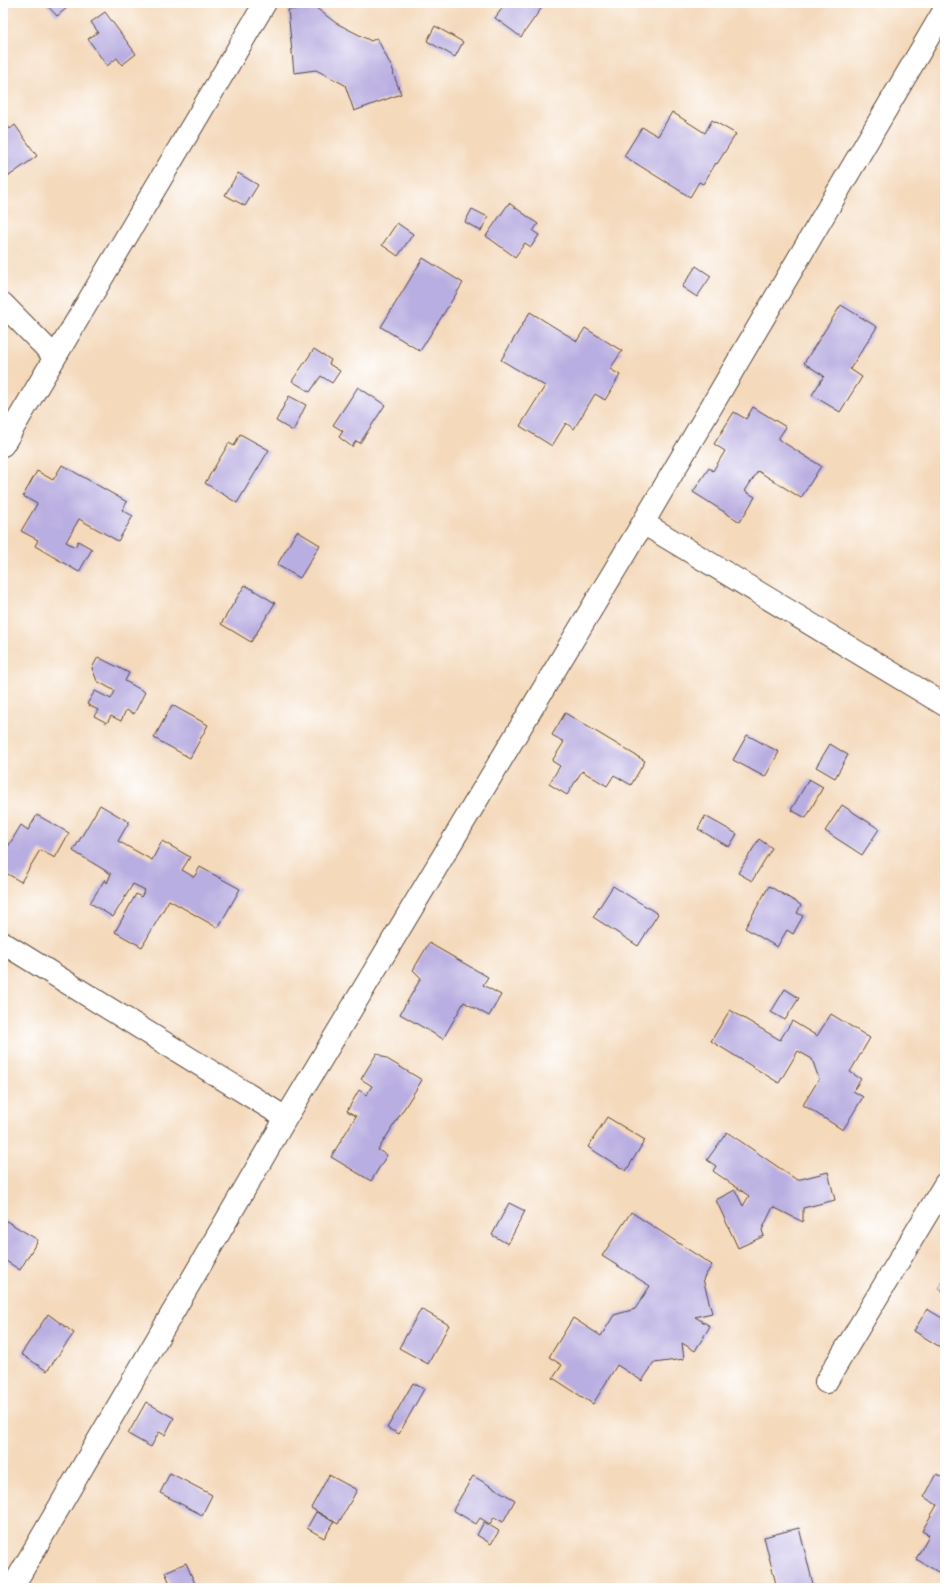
<svg xmlns="http://www.w3.org/2000/svg" width="948" height="1591" viewBox="0 0 948 1591" font-family="Dekko,sans-serif">
<style>
.building{fill:#b9aee1}
.lines{fill:none;stroke-linecap:round;stroke-linejoin:round}
.minor-casing{stroke:#574436;stroke-width:24}
.minor{stroke:#fff;stroke-width:22}
</style>
<rect width="100%" height="100%" fill="#fff"/>
<filter id="ink" filterUnits="userSpaceOnUse"><feTurbulence type="fractalNoise" baseFrequency=".025" numOctaves="2"/><feDisplacementMap in="SourceGraphic" scale="8" xChannelSelector="R" yChannelSelector="G"/><feConvolveMatrix kernelMatrix="1 2 1 2 8 2 1 2 1" color-interpolation-filters="sRGB"/></filter>
<filter id="wash" filterUnits="userSpaceOnUse"><feTurbulence type="fractalNoise" baseFrequency=".012" numOctaves="4" result="noise"/><feDisplacementMap in="SourceGraphic" scale="16" xChannelSelector="R" yChannelSelector="G"/><feGaussianBlur stdDeviation="0.9" result="paint"/><feColorMatrix in="noise" values="0 0 0 0 0 0 0 0 0 0 0 0 0 0 0 0 0 1.4 0 .05"/><feComposite in="paint" operator="in"/></filter>
<g filter="url(#wash)">
<rect width="100%" height="100%" fill="#f4d9bb"/>
<g id="blocks">
<!-- building -->
<path class="building" d="M45 3H73L57 16Z
M506 3H545L521 37 495 18Z
M315 7 336 23 371 41 377 38 394 72 393 73 401 94 354 111 345 85 316 70 294 73 288 10Z
M105 12 136 54 122 65 117 58 107 66 88 39 98 32 91 22Z
M435 26 463 42 455 57 427 41Z
M672 112 705 133 712 120 736 134 717 164 716 163 703 184 699 182 690 197 624 156 642 127 658 136Z
M3 119 10 129 15 125 37 156 9 176 5 170 3 171Z
M238 173 258 185 245 206 225 195Z
M509 203 538 224 533 231 539 235 531 247 525 243 515 257 486 236Z
M472 209 488 217 481 231 465 222Z
M397 223 413 234 398 256 382 245Z
M423 258 463 283 420 351 381 327Z
M696 266 711 276 697 297 682 287Z
M841 305 877 327 850 369 862 377 840 412 812 395 824 376 804 363Z
M530 312 577 341 585 328 622 351 610 369 620 375 605 400 595 394 574 429 566 423 552 446 520 426 545 386 501 360Z
M314 349 331 360 329 364 340 371 332 383 321 376 310 392 292 381Z
M358 387 385 405 360 443 356 441 352 447 339 437 343 431 333 425Z
M289 396 306 405 293 431 276 421Z
M753 407 786 427 778 439 821 466 801 498 758 471 745 491 755 497 740 522 693 492 709 468 713 471 725 451 714 444 734 412 746 419Z
M240 434 269 450 237 503 205 483 229 443 234 446Z
M62 465 127 502 122 510 133 516 118 541 79 519 66 542 75 547 78 541 92 549 79 572 35 546 38 540 21 531 37 504 23 496 37 471 53 480Z
M297 531 320 545 300 578 277 565Z
M245 585 275 603 251 642 221 624Z
M98 657 129 673 125 681 145 692 134 714 126 710 121 721 111 716 107 723 94 716 98 710 87 704 95 691 111 699 115 691 97 681 92 668Z
M172 705 208 725 190 758 154 738Z
M565 713 645 761 631 785 614 775 607 786 582 771 567 795 549 784 560 766 552 761 564 742 552 735Z
M747 735 779 752 765 777 733 760Z
M830 744 848 755 835 778 816 767Z
M809 779 823 787 806 818 791 810Z
M100 805 129 822 118 841 152 860 162 841 190 857 182 870 194 877 200 867 240 889 218 928 169 900 142 947 115 932 136 894 141 897 145 890 133 884 113 917 90 903 105 879 107 883 111 874 73 851Z
M842 805 879 829 862 855 825 831Z
M37 815 69 833 55 858 40 850 21 882 3 871V855L21 825 28 830Z
M705 816 737 834 729 847 698 829Z
M759 839 772 848 752 881 738 873Z
M613 886 658 914 638 946 593 917Z
M769 886 801 905 797 913 803 916 793 934 787 930 777 947 745 928Z
M429 943 488 977 483 985 501 995 489 1016 464 1002 443 1039 400 1014 421 978 413 970Z
M785 989 799 998 785 1020 771 1012Z
M730 1010 780 1040 792 1021 817 1036 831 1014 870 1038 850 1072 861 1079 853 1091 863 1097 843 1130 803 1105 819 1079 812 1059 798 1051 779 1083 711 1041Z
M377 1053 422 1080 378 1150 387 1155 371 1181 331 1157 356 1116 347 1111 359 1090 366 1095 372 1086 361 1079Z
M607 1117 645 1140 626 1171 588 1147Z
M727 1132 797 1180 828 1172 835 1200 803 1208V1222L773 1207 762 1230 764 1236 738 1248 716 1200 735 1190 743 1206 749 1196 713 1171 716 1166 707 1160Z
M509 1203 525 1211 508 1244 492 1235Z
M631 1212 712 1265 703 1279 712 1313 695 1317 710 1326 695 1351 682 1343 684 1359 654 1363 642 1381 617 1365 593 1404 553 1378 562 1365 549 1357 573 1318 601 1336 614 1315 635 1309 650 1286 602 1256Z
M3 1219 38 1240 20 1270 3 1259Z
M945 1277V1292L938 1288Z
M421 1309 449 1325 428 1364 399 1348Z
M927 1309 942 1318 945 1313V1350L914 1331Z
M48 1314 74 1333 47 1371 21 1354Z
M413 1383 424 1389 399 1434 387 1428Z
M146 1402 174 1418 165 1435 159 1432 151 1447 128 1434Z
M170 1473 212 1495 202 1515 160 1493Z
M937 1474 945 1478V1576L916 1559 929 1535 922 1531 937 1505 924 1497Z
M329 1475 357 1490 338 1524 311 1508Z
M473 1476 515 1500 503 1522 494 1517 490 1524 480 1518 476 1524 453 1510Z
M316 1512 334 1522 324 1538 307 1528Z
M484 1522 499 1531 491 1544 477 1535Z
M799 1528 814 1588H777L764 1537Z
M186 1563 196 1586 190 1588H172L165 1572Z"/>
</g>
</g>
<g filter="url(#ink)">
<use href="#blocks" fill-opacity="0" stroke="#574436" stroke-width="1"/>
<g class="lines">
<!-- minor casing -->
<g class="minor-casing">
<path id="minor" d="M3 304 55 357
M3 445 265 3
M643 523 945 705
M3 943 286 1118
M826 1382 945 1184
M12 1588 286 1118 643 523 945 9"/>
</g>
<!-- minor -->
<use href="#minor" class="minor"/>
</g>
</g>
<!-- margin -->
<rect width="948" height="1591" fill="none" stroke="#fff" stroke-width="16"/>
</svg>
